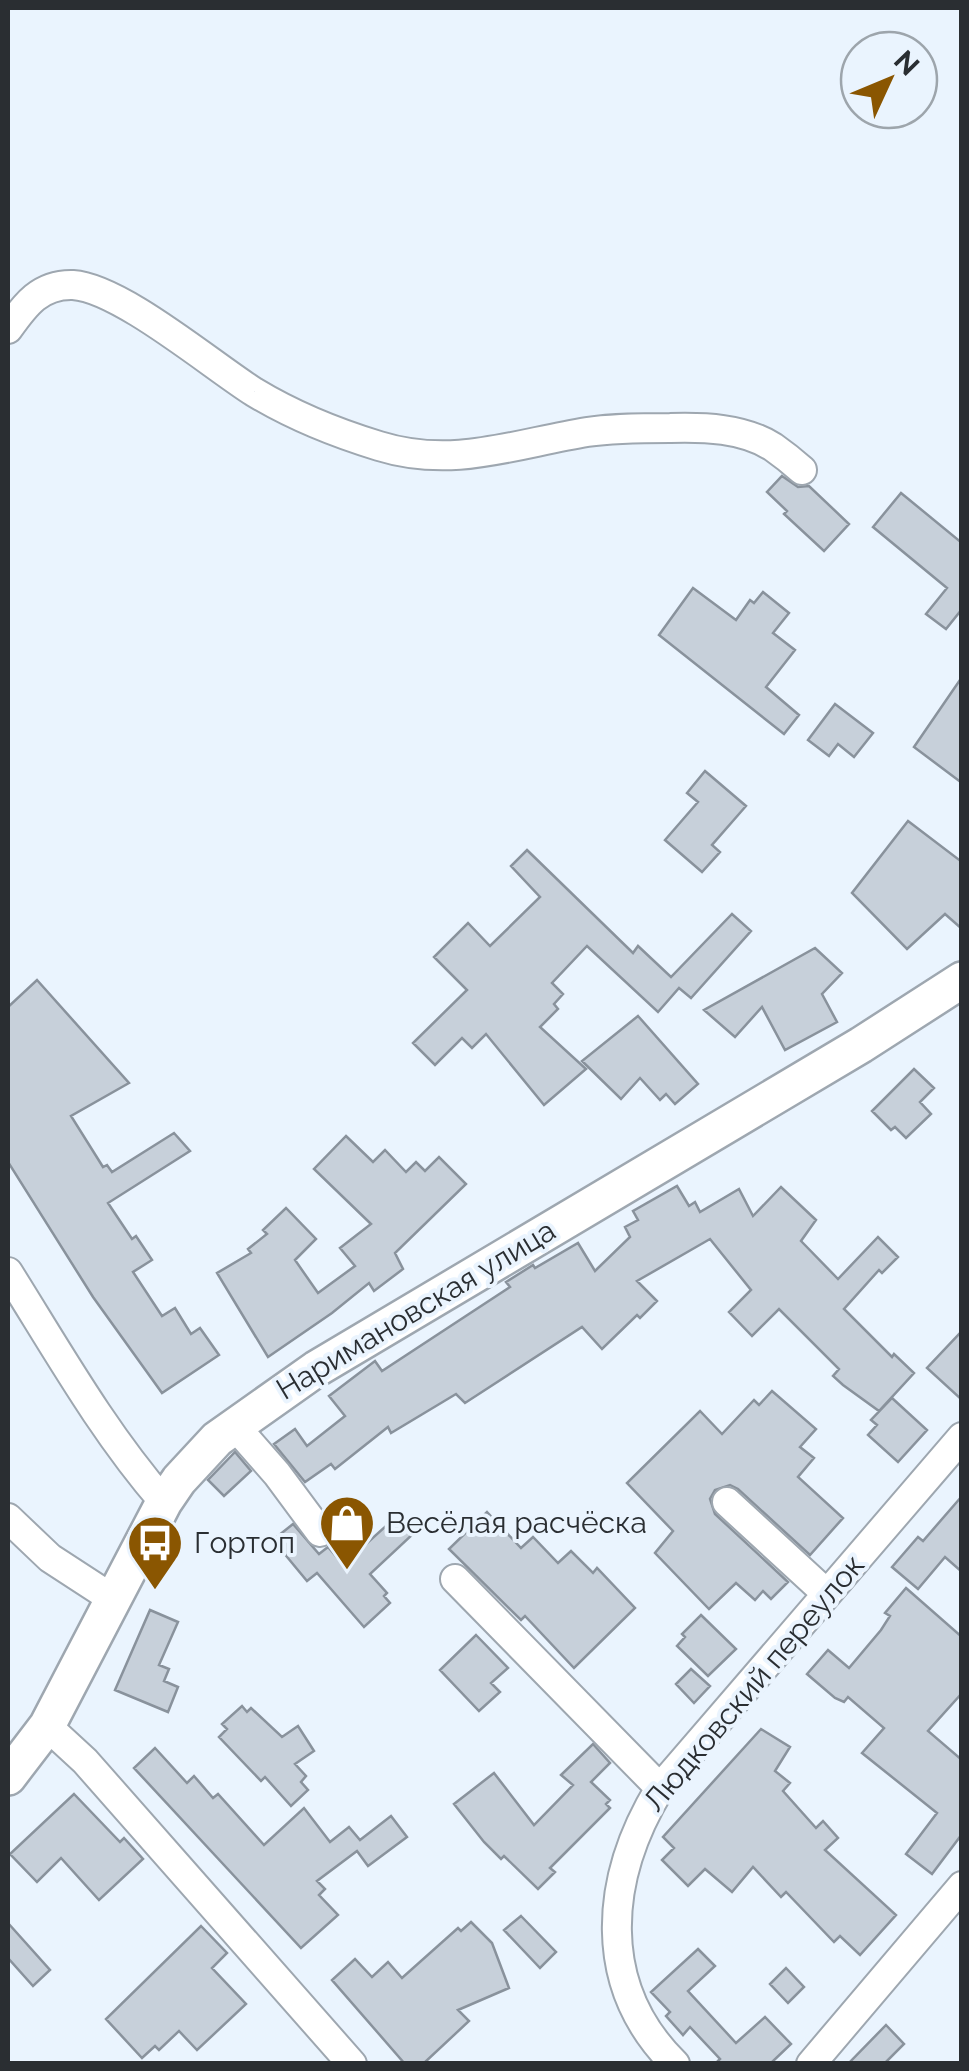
<svg xmlns="http://www.w3.org/2000/svg" width="969" height="2071" viewBox="0 0 969 2071" font-family="Raleway,sans-serif">
<style>
.building{fill:#c7d0da;stroke:#89929c;stroke-width:2.5}
.lines{fill:none;stroke-linecap:round;stroke-linejoin:round}
.minor-casing{stroke:#9ea7b0;stroke-width:32}
.major-casing{stroke:#9ea7b0;stroke-width:40}
.minor{stroke:#fff;stroke-width:28}
.major{stroke:#fff;stroke-width:35}
.labels{text-anchor:middle;stroke-width:8;stroke-linejoin:round;paint-order:stroke}
.street-label{font-size:30px;fill:#2a2e32;stroke:#eaf4fe}
.poi-label{font-size:30px;fill:#2a2e32;stroke:#eaf4fe;text-anchor:start}
</style>
<rect width="100%" height="100%" fill="#eaf4fe"/>
<!-- building -->
<path class="building" d="M782 476 798 487 809 486 849 524 824 551 784 514 787 511 767 492Z
M901 493 962 543V609L946 629 926 614 947 588 873 527Z
M693 588 736 620 750 600 754 603 763 592 789 613 773 633 795 650 766 687 799 715 784 734 659 635Z
M962 677V783L914 747Z
M835 704 873 733 854 757 838 744 829 756 808 740Z
M705 771 746 806 712 845 720 852 702 872 665 840 698 802 687 793Z
M908 821 962 862V929L945 914 907 949 852 893Z
M527 850 633 953 638 946 671 977 732 914 751 931 691 998 679 988 658 1012 587 946 552 983 563 994 554 1004 558 1009 540 1027 586 1069 544 1105 486 1034 472 1048 462 1038 435 1065 413 1043 467 990 434 957 468 923 490 946 540 897 511 866Z
M815 948 842 973 822 994 837 1022 785 1050 762 1007 735 1037 704 1010Z
M37 980 129 1083 71 1116 103 1167 107 1165 112 1172 174 1133 190 1151 108 1203 132 1239 136 1236 152 1260 133 1272 162 1316 175 1308 191 1334 200 1328 219 1355 162 1393 93 1297 8 1162V1007Z
M638 1016 698 1084 675 1104 666 1094 660 1100 640 1078 621 1099 582 1061Z
M914 1069 934 1088 920 1102 931 1114 906 1138 895 1127 891 1130 872 1111Z
M346 1136 373 1162 385 1150 406 1172 416 1162 425 1171 439 1157 466 1184 395 1253 403 1269 374 1291 369 1283 332 1313 268 1357 217 1273 251 1253 248 1249 267 1234 263 1230 286 1208 316 1239 295 1260 318 1293 355 1266 340 1248 371 1224 314 1169Z
M677 1186 689 1206 695 1202 700 1212 739 1189 753 1216 781 1187 816 1220 801 1241 838 1279 878 1237 898 1257 882 1273 879 1270 844 1309 892 1357 894 1354 914 1373 879 1411 843 1385 833 1376 839 1369 779 1309 752 1336 729 1312 751 1290 710 1239 637 1281 657 1301 640 1318 637 1315 602 1349 582 1327 465 1403 456 1394 391 1433 388 1427 335 1469 331 1464 305 1482 274 1444 295 1429 307 1446 345 1416 329 1396 375 1361 382 1371 510 1287 506 1282 533 1265 535 1268 578 1243 595 1271 630 1237 625 1227 638 1220 633 1211Z
M962 1331V1400L927 1368Z
M772 1391 816 1429 800 1447 814 1458 798 1477 843 1518 810 1555 738 1489 730 1485 715 1490 710 1499 715 1514 788 1582 771 1599 763 1591 755 1600 736 1583 709 1609 655 1553 673 1531 627 1483 700 1411 722 1434 754 1400 759 1405Z
M892 1398 927 1430 898 1462 868 1435 877 1425 871 1420Z
M235 1452 251 1471 224 1496 208 1480Z
M962 1496V1572L945 1557 918 1589 892 1567 918 1537 923 1541Z
M487 1512 521 1548 533 1537 558 1563 571 1551 593 1573 597 1568 635 1608 574 1668 525 1616 521 1620 449 1549Z
M397 1516 413 1534 370 1574 387 1593 384 1596 390 1603 364 1627 317 1573 307 1581 273 1540 293 1524 319 1554 328 1547 340 1561 351 1551 354 1555Z
M906 1588 962 1637V1693L928 1731 962 1760V1834L932 1874 906 1854 937 1813 862 1753 884 1728 848 1697 844 1702 835 1698 807 1674 828 1650 849 1668 881 1630 890 1616 885 1613Z
M150 1610 178 1622 159 1665 169 1669 164 1681 178 1687 168 1712 115 1690Z
M701 1615 736 1649 708 1676 677 1646 685 1637 682 1634Z
M476 1635 508 1668 491 1683 500 1692 479 1711 440 1670Z
M691 1669 710 1686 694 1703 676 1684Z
M242 1706 247 1712 251 1708 282 1737 298 1726 314 1751 295 1764 306 1776 301 1782 308 1790 291 1806 265 1777 261 1781 219 1737 227 1729 222 1724Z
M761 1729 790 1747 775 1771 790 1783 783 1791 816 1828 823 1821 838 1838 825 1850 896 1915 860 1955 840 1936 834 1942 786 1892 781 1897 753 1867 732 1892 705 1869 688 1886 662 1860 674 1848 663 1837Z
M593 1744 610 1763 591 1782 610 1800 606 1804 610 1808 550 1868 555 1872 538 1889 504 1856 501 1859 484 1842 454 1804 494 1773 534 1825 573 1785 561 1775Z
M155 1748 187 1783 194 1776 213 1798 218 1794 264 1845 304 1808 330 1842 349 1827 360 1840 391 1816 407 1837 368 1866 357 1851 317 1881 325 1889 319 1895 338 1915 301 1948 134 1768Z
M74 1794 120 1842 124 1838 143 1859 99 1900 61 1858 37 1882 10 1854Z
M521 1916 556 1952 540 1968 504 1930Z
M471 1922 492 1943 509 1988 458 2010 469 2021 423 2064H405L332 1980 355 1959 372 1977 388 1962 402 1978 458 1928 461 1931Z
M8 1923 50 1970 33 1986 8 1958Z
M201 1926 227 1953 212 1968 246 2004 197 2050 179 2031 159 2050 155 2046 142 2058 106 2019Z
M698 1949 715 1966 688 1991 736 2043 765 2017 791 2044 770 2064H715L720 2059 690 2027 683 2035 666 2016 670 2012 651 1992Z
M786 1968 804 1987 788 2003 770 1984Z
M886 2025 904 2044 884 2064H848Z"/>
<g class="lines">
<!-- minor casing -->
<g class="minor-casing">
<path id="minor" d="M8 329C25 305 40 284 73 285 120 288 210 364 254 392 292 415 336 433 379 446 453 469 514 444 587 432 614 428 642 428 670 428 704 427 743 428 773 447 783 454 793 462 802 470
M8 1272C57 1350 103 1432 164 1502
M234 1425 277 1474 320 1532
M727 1502 827 1594
M8 1518 50 1558 113 1599
M455 1579 660 1788
M47 1726 85 1761 352 2064
M675 2064C595 1985 605 1878 660 1788L962 1437
M811 2064 962 1886"/>
</g>
<!-- major casing -->
<g class="major-casing">
<path id="major" d="M8 1777 47 1726 164 1502 179 1480 217 1439 316 1369 861 1045 962 980"/>
</g>
<!-- minor -->
<use href="#minor" class="minor"/>
<!-- major -->
<use href="#major" class="major"/>
</g>
<!-- icons -->
<defs>
<g id="shop-pin" transform="scale(2.875)"><path d="M0 17L-7.5 6A9.5 9.5 0 1 1 7.5 6Z" fill="#8a5601" stroke="#eaf4fe"/><path d="M-5-2.5h2.3a2.7 3.5 0 0 1 5.4 0H5L5.5 6h-11ZM-1.5-2.5h3a1.5 2.3 0 0 0-3 0Z" fill="#fff"/></g>
<g id="bus-pin" transform="scale(2.875)"><path d="M0 17L-7.5 6A9.5 9.5 0 1 1 7.5 6Z" fill="#8a5601" stroke="#eaf4fe"/><path d="M-5-6H5V4H4V6H2V4H-2V6H-4V4H-5ZM-3.5-4V0h7V-4ZM-3.5 1.2v1.5H-2V1.2ZM2 1.2v1.5H3.5V1.2Z" fill="#fff"/></g>
</defs>
<g fill-rule="evenodd">
<use href="#shop-pin" x="347" y="1523"/>
<use href="#bus-pin" x="155" y="1543"/>
</g>
<g class="labels">
<!-- street labels -->
<g class="street-label">
<text transform="translate(416 1310) rotate(-31)" y="10">Наримановская улица</text>
<text transform="translate(754 1683) rotate(-50)" y="10">Людковский переулок</text>
</g>
<!-- poi labels -->
<g class="poi-label">
<text x="386" y="1533">Весёлая расчёска</text>
<text x="194" y="1553">Гортоп</text>
</g>
</g>
<!-- border -->
<rect width="969" height="2071" fill="none" stroke="#2a2e32" stroke-width="20"/>
<!-- north arrow -->
<g transform="translate(889 80) rotate(46)"><circle r="48" fill="#eaf4fe" stroke="#9da5ac" stroke-width="2.5"/>
<path d="M0-8L18 38L0 25L-18 38Z" fill="#8a5601"/>
<text y="-15" font-size="28" font-weight="bold" text-anchor="middle" fill="#2a2e32">N</text>
</g>
</svg>
